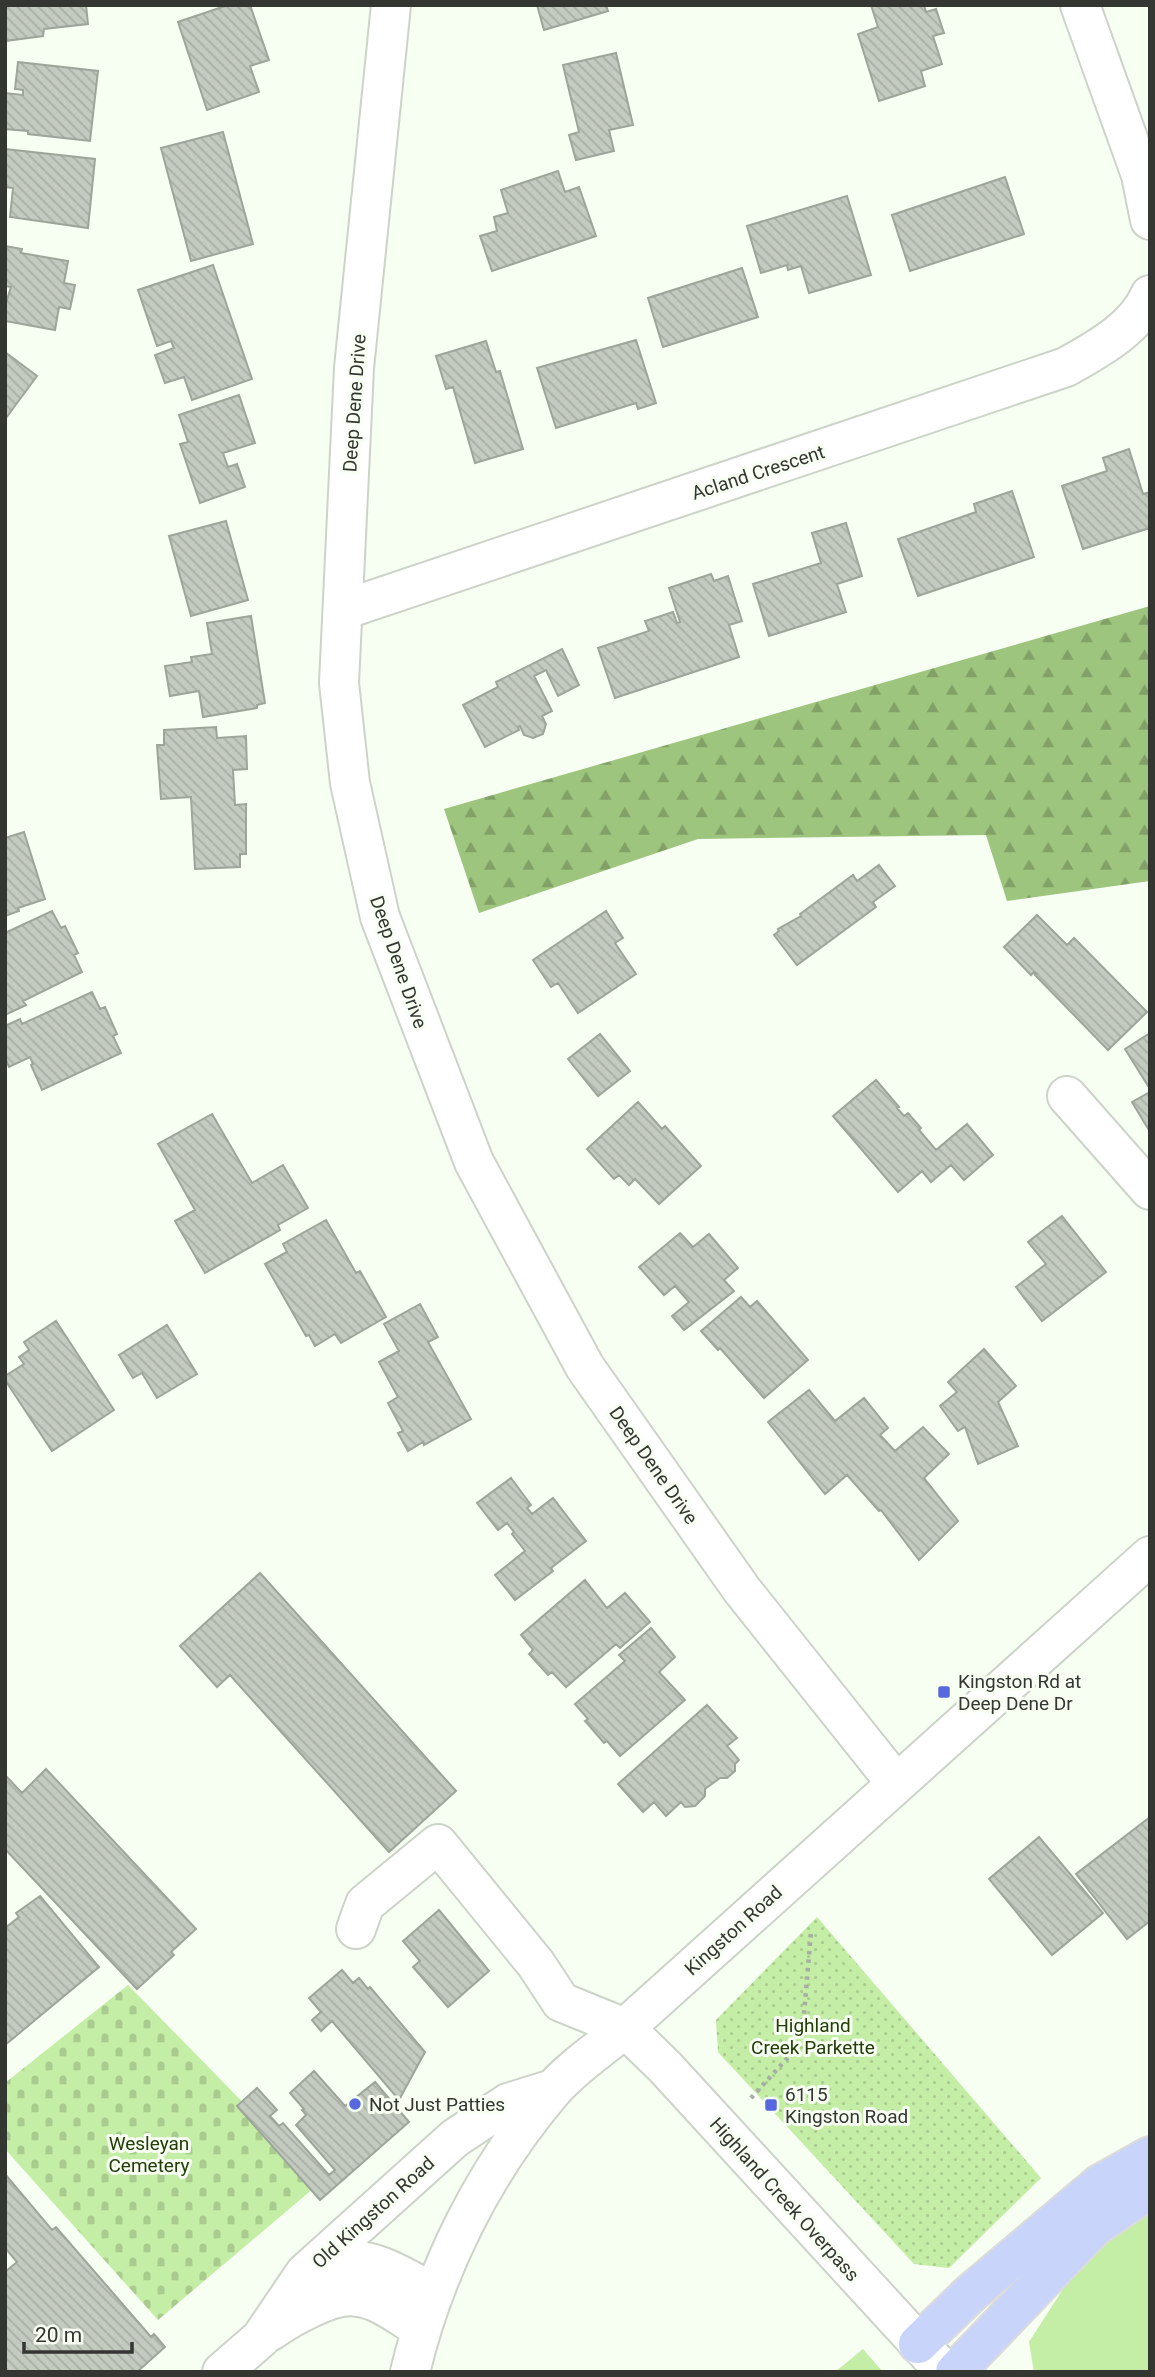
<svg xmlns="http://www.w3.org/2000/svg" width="1155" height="2377" viewBox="0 0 1155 2377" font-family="Roboto,sans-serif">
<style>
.grass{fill:#c4eda5}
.forest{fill:url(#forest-firs)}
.cemetery{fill:url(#cemetery-stones)}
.park{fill:url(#park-dots)}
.building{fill:url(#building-back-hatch);stroke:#9da499;stroke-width:2}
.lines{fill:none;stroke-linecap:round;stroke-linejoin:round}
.minor-casing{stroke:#ccd3c8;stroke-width:42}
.highway-casing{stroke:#dadbda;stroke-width:42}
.path{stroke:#a8ada4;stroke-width:4.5;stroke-dasharray:3.5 5;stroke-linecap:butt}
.minor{stroke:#fff;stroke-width:38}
.highway{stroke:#c9d4fa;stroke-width:38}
.poi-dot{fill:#5768df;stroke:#f7fef2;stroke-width:2.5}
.labels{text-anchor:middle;stroke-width:6;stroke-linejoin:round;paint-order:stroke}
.street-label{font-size:19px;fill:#343632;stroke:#f7fef2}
.poi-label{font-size:19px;fill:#343632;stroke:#f7fef2;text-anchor:start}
.park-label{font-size:19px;fill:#233c08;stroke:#f7fef2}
</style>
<defs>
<pattern id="forest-firs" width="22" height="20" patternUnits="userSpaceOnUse" patternTransform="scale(1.75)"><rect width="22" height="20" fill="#9dc57d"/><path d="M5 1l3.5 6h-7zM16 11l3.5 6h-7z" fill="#81a167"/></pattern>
<pattern id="cemetery-stones" width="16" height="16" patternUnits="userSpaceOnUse" patternTransform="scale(1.75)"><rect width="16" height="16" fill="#c4eda5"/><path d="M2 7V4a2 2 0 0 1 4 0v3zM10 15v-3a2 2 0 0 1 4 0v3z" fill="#a9cc8e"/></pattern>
<pattern id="park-dots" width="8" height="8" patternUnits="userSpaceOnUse" patternTransform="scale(1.75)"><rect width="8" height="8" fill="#c4eda5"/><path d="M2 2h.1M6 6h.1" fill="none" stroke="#a9cc8e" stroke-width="1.8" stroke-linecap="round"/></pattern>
<pattern id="building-back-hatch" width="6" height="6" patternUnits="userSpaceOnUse" patternTransform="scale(1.75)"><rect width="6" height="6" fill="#c3cabf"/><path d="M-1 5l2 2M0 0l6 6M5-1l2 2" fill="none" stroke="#a8aea5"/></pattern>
</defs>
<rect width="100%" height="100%" fill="#f7fef2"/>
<!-- grass -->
<path class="grass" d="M1150 2208V2372H1034L1029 2342 1090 2247Z
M863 2349 883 2372H835Z"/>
<!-- forest -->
<path class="forest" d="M1150 606V881L1007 901 986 835 698 839 479 913 444 809Z"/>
<!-- cemetery -->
<path class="cemetery" d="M128 1985 321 2182 158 2320 5 2149V2083Z"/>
<!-- park -->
<path class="park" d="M817 1917 1041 2178 949 2268 914 2264 718 2052 716 2020Z"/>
<!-- building -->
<path class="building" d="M5 5H86L88 24 44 29 43 36 5 41Z
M228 5H250L269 60 250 66 259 92 207 110 178 22Z
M537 5H606L608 11 544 30Z
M871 5H924L926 12 936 9 944 33 933 36 942 64 921 71 925 86 879 101 858 34 878 27Z
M616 53 633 125 609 130 614 151 576 160 569 135 579 132 563 65Z
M18 62 98 71 90 141 28 134V131L5 129V93L23 95V90L15 89Z
M223 132 253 244 191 261 161 148Z
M5 149 95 159 88 228 10 217 13 188 5 187Z
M558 171 565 192 579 187 596 236 492 271 480 236 497 231 494 217 508 213 501 190Z
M1005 177 1024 234 910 271 892 215Z
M847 196 871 275 809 293 801 266 788 270 787 265 761 273 747 226Z
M5 246 22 249 21 253 68 261 64 283 75 285 70 309 59 307 55 330 5 321V306L11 287 5 286Z
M213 265 252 379 192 400 184 377 165 383 155 355 174 348 171 341 157 346 138 290Z
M742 268 758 317 663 347 648 298Z
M636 340 656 403 638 409 636 403 556 428 537 368Z
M486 341 496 372 500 371 523 449 475 463 453 387 446 389 436 356Z
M5 352 37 376 6 418 5 417Z
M239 395 255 443 223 453 228 467 237 464 245 487 200 503 180 444 188 442 179 415Z
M1129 449 1143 494 1150 492V528L1083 549 1062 486 1107 471 1103 458Z
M1012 491 1034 557 918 596 898 539 976 512 974 504Z
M226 521 248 600 191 616 169 536Z
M846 523 862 576 837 584 846 612 769 636 753 584 821 563 812 533Z
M711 574 714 581 728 576 742 621 729 625 739 657 615 698 598 648 649 631 645 621 673 612 677 623 680 622 669 588Z
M251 616 265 703 257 705V708L203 717 199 691 170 696 165 666 192 662 191 657 212 654 207 623Z
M562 649 579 685 558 696 546 670 534 676 552 711 542 716 546 724 543 734 533 738 524 735 520 726 518 727 519 730 485 747 463 705 498 687 496 682Z
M216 727 217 738 246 736 247 769 233 770 235 805 246 804V854H240V867L195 869 191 797 161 799 157 745H164V730Z
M24 832 45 899 18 908 19 911 5 916V838Z
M879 865 895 886 873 902 876 907 797 965 774 935 779 931 778 929 801 916 800 914 853 875 857 881Z
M52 911 61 928 65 926 78 953 74 955 82 972 23 1001 26 1005 5 1015V933Z
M606 911 623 938 615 943 636 974 578 1013 558 983 551 987 533 960Z
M1037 915 1067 945 1074 938 1147 1012 1108 1050 1035 975 1037 974 1034 972 1031 975 1004 947Z
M92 992 100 1009 105 1007 117 1034 113 1036 121 1053 42 1090 31 1065 33 1064 30 1057 9 1067 5 1058V1026L20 1019 22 1024Z
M1150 1033V1089L1125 1049Z
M600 1034 630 1071 598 1096 568 1059Z
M876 1080 899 1107 897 1108 904 1116 908 1113 921 1128 919 1130 936 1150 967 1124 993 1155 964 1180 951 1165 931 1182 922 1171 898 1192 833 1116Z
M1150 1092V1132L1132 1102Z
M638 1102 662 1129 665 1126 701 1166 659 1204 635 1179 629 1185 619 1175 614 1179 587 1149Z
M212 1114 252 1183 283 1165 308 1208 278 1225 280 1230 205 1273 175 1221 195 1210 158 1144Z
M1062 1216 1106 1272 1042 1321 1016 1287 1046 1264 1028 1242Z
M326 1220 356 1273 360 1271 386 1317 341 1343 335 1334 315 1346 309 1335 306 1336 265 1264 287 1252 283 1244Z
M680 1233 693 1247 709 1234 738 1268 724 1280 734 1291 684 1330 672 1316 689 1302 675 1286 664 1295 639 1267Z
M741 1297 750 1307 757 1301 808 1360 764 1398 720 1348 718 1350 701 1331Z
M420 1304 438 1337 428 1342 471 1419 424 1445 423 1442 408 1451 398 1433 403 1431 388 1403 398 1397 379 1362 399 1351 384 1324Z
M56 1321 114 1410 52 1451 5 1380V1376L24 1364 19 1357 29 1350 24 1342Z
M167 1325 197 1374 157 1398 142 1373 133 1378 119 1355Z
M984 1349 1016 1386 998 1402 1018 1446 978 1464 965 1427 958 1431 940 1406 957 1392 948 1382Z
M809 1390 835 1421 864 1398 888 1428 880 1435 895 1451 923 1427 949 1454 924 1478 958 1521 919 1560 881 1510 879 1511 847 1475 825 1494 768 1422Z
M511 1478 531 1505 527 1508 532 1514 553 1498 586 1541 551 1568 553 1571 515 1600 495 1575 525 1551 512 1534 514 1532 507 1523 498 1530 477 1503Z
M260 1573 456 1791 389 1852 230 1675 217 1687 180 1646Z
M585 1580 607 1608 625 1593 650 1622 620 1648 616 1644 566 1687 552 1672 548 1675 529 1654 533 1650 521 1635Z
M651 1628 675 1657 659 1672 685 1700 620 1756 607 1741 604 1743 585 1721 588 1719 575 1704 625 1661 619 1655Z
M707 1705 737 1738 727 1746 739 1760 735 1764V1771L727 1778H720L705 1789V1796L695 1806 685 1807 681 1802 666 1816 654 1802 643 1812 618 1784Z
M46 1769 196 1929 171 1952 174 1955 137 1989 5 1849V1775L22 1793Z
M1150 1817V1921L1127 1939 1076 1874Z
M1039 1837 1103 1913 1052 1955 989 1879Z
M40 1896 99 1967 5 2045V1928L19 1917 16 1913Z
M439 1910 489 1971 448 2007 413 1967 420 1961 403 1941Z
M342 1970 353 1983 359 1978 368 1989 370 1987 425 2052 399 2100 332 2021 321 2031 312 2020 321 2012 309 1998Z
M314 2071 345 2106 375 2082 409 2122 320 2200 237 2106 257 2088 277 2110 270 2116 279 2126 283 2123 329 2175 335 2170 296 2125 306 2115 302 2110 304 2109 290 2093Z
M5 2174 52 2230 56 2227 151 2337 154 2334 165 2347 137 2372H5V2272L17 2262 5 2248Z"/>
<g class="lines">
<!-- minor casing -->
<g class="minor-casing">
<path id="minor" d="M391 5 354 368 339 683 350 783 380 917 474 1162 585 1367 742 1590 896 1783
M1080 5 1141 175 1150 220
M343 610 1066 367C1096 350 1136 329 1150 295
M1067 1096 1150 1190
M356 1929 365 1904 438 1844 536 1964 561 2002 625 2028 665 2067 945 2372
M307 2272C316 2269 325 2264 334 2262 370 2254 402 2276 433 2293
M269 2332C289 2318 333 2292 358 2297 381 2300 401 2317 421 2329
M222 2372 261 2338 305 2273 455 2138 508 2103 553 2089
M410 2372C435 2269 483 2172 552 2091 570 2069 603 2047 625 2028L1150 1556"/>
</g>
<!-- highway casing -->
<g class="highway-casing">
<path id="highway" d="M918 2344 971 2293 1100 2184 1150 2156
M955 2372 1094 2227 1150 2189"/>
</g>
<!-- path -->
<path class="path" d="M751 2098 792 2053 804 2014 811 1931"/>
<!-- minor -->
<use href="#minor" class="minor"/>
<!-- highway -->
<use href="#highway" class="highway"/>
</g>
<!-- markers -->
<g class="poi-dot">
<rect x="937" y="1685" width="14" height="14" rx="3.5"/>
<circle cx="355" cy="2104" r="7"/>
<rect x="764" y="2098" width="14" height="14" rx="3.5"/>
</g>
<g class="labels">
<!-- street labels -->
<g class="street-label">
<text transform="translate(354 403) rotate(-86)" y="7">Deep Dene Drive</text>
<text transform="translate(758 472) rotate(-18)" y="7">Acland Crescent</text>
<text transform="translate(399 962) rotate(71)" y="7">Deep Dene Drive</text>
<text transform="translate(654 1465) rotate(55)" y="7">Deep Dene Drive</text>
<text transform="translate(733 1930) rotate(-42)" y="7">Kingston Road</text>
<text transform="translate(785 2199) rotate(48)" y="7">Highland Creek Overpass</text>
<text transform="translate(373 2212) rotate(-42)" y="7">Old Kingston Road</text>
</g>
<!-- poi labels -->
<g class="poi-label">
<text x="958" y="1688">Kingston Rd at<tspan x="958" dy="22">Deep Dene Dr</tspan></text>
<text x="785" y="2101">6115<tspan x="785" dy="22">Kingston Road</tspan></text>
<text x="369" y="2111">Not Just Patties</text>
</g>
<!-- park labels -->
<g class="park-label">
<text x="813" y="2032">Highland<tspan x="813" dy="22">Creek Parkette</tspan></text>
<text x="149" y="2150">Wesleyan<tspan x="149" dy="22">Cemetery</tspan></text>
</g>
</g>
<!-- border -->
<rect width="1155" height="2377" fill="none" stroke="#343632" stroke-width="14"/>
<!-- scale -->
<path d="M24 2342v10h108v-10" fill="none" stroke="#343632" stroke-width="3.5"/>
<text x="35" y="2342" font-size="21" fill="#343632" stroke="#f7fef2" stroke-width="5" paint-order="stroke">20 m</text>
</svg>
